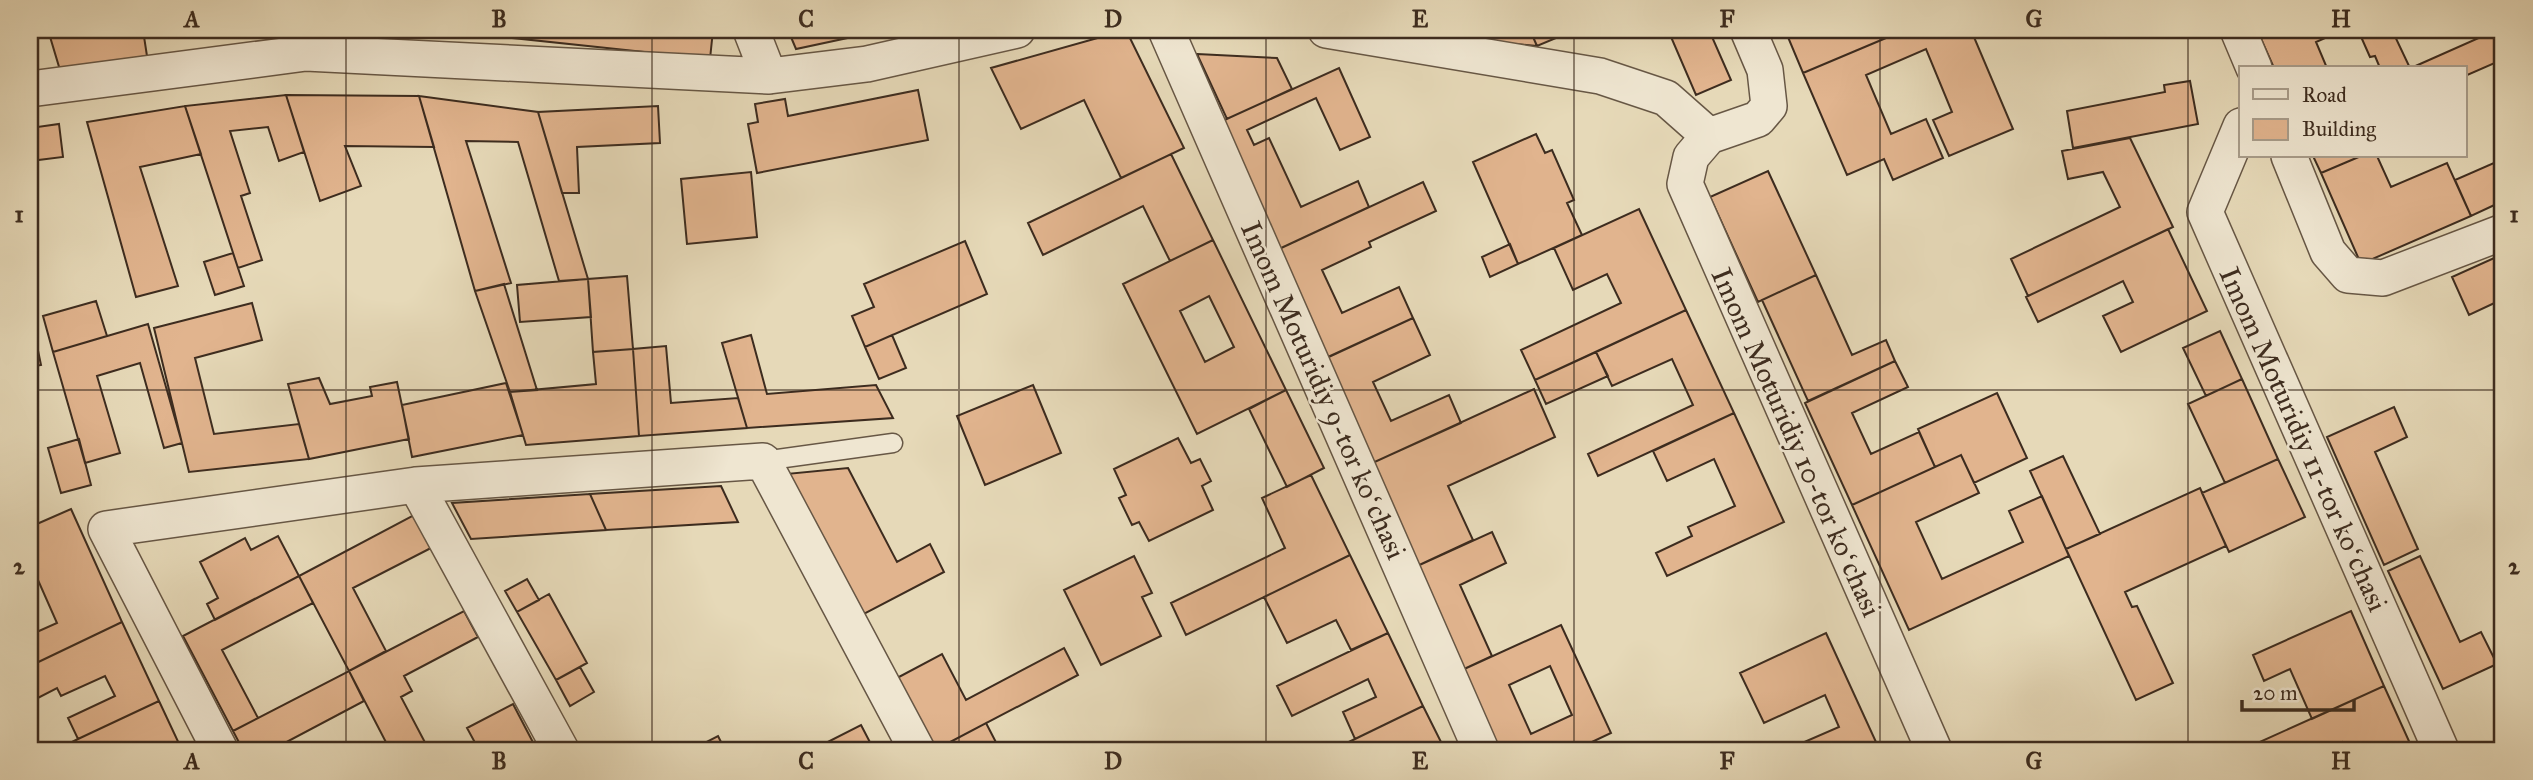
<svg xmlns="http://www.w3.org/2000/svg" width="2533" height="780" viewBox="0 0 2533 780" font-family="'IM FELL Great Primer',serif">
<style>
.building{fill:#e1b48e;stroke:#3d2c1f;stroke-width:2;fill-rule:evenodd}
.lines{fill:none;stroke-linecap:round;stroke-linejoin:round}
.lane-casing{stroke:#675745;stroke-width:21}
.street-casing{stroke:#675745;stroke-width:38}
.lane{stroke:#efe6d1;stroke-width:18}
.street{stroke:#efe6d1;stroke-width:35}
.grid{fill:none;stroke:#3d2c1f;stroke-width:2;stroke-opacity:0.55}
.labels{text-anchor:middle;stroke-width:5;stroke-linejoin:round;paint-order:stroke}
.street-label{font-size:28px;fill:#3d2c1f;stroke:#efe6d1}
.neatline{fill:none;stroke:#3d2c1f;stroke-width:2.5}
.grid-label{font-size:23px;text-anchor:middle;font-weight:bold;fill:#3d2c1f}
</style>
<rect width="100%" height="100%" fill="#e6d9b8"/>
<filter id="stains"><feTurbulence type="fractalNoise" baseFrequency=".00286" numOctaves="4"/><feColorMatrix values="0 0 0 0 .2 0 0 0 0 .09 0 0 0 0 .02 0 0 0 .5 -.17"/></filter>
<radialGradient id="worn" r=".72"><stop offset=".6" stop-color="#630" stop-opacity="0"/><stop offset="1" stop-color="#630" stop-opacity=".3"/></radialGradient>
<!-- building -->
<path class="building" d="M48 30H80L81 33 143 30 147 56 60 70Z
M514 30H713L710 59 513 38Z
M788 30H885L796 49Z
M1126 30 1184 148 1121 178 1084 100 1021 129 991 68Z
M1421 30H1530L1537 46 1424 36Z
M1530 30H1575L1537 46Z
M1668 30H1709L1731 80 1696 95Z
M1785 30H1905L1803 73Z
M1905 30H1971L2013 129 1949 156 1933 120 1952 112 1926 49 1866 75 1891 134 1926 119 1943 158 1893 180 1884 159 1847 175 1803 73Z
M2257 30H2343L2316 42 2327 68H2274Z
M2358 30H2392L2410 68H2380L2375 56 2370 57Z
M2478 30H2503V72L2499 61 2465 76V68H2411L2481 37Z
M1197 54 1277 58 1292 89 1227 119Z
M1339 68 1370 137 1340 150 1316 98 1247 130 1254 145 1269 138 1301 207 1358 181 1369 207 1279 249 1220 122Z
M2190 81 2198 124 2073 148 2067 111 2165 92 2164 85Z
M918 90 928 140 757 173 748 124 758 122 755 104 785 99 788 116Z
M286 95 304 152 279 161 268 127 230 131 250 193 241 196 262 260 238 268 185 106Z
M286 95 419 96 434 147 345 146 361 186 320 201Z
M419 96 538 112 588 279 559 281 518 142 466 141 511 283 475 291Z
M185 106 201 154 140 167 178 286 136 297 87 122Z
M658 106 660 143 577 147 579 193H562L538 112Z
M59 124 63 157 30 161V128Z
M1536 134 1545 153 1552 150 1574 200 1567 203 1582 235 1518 264 1473 162Z
M2130 138 2173 227 2028 296 2011 259 2120 207 2103 172 2068 179 2062 151Z
M1171 154 1213 240 1170 261 1143 206 1043 255 1028 223Z
M2313 156H2361L2321 173Z
M2361 156H2377L2391 187 2447 163 2471 216 2361 264 2321 173Z
M2503 159V201L2471 216 2455 180Z
M1768 171 1816 275 1758 302 1710 197Z
M751 172 757 237 687 244 681 179Z
M1423 182 1436 211 1369 242 1371 247 1322 270 1342 313 1399 287 1413 318 1328 357 1279 249Z
M1639 209 1686 310 1535 380 1521 350 1621 303 1607 274 1573 290 1554 248Z
M2168 229 2207 311 2121 352 2103 316 2133 302 2123 281 2038 322 2026 297Z
M1213 240 1286 390 1197 434 1123 284ZM1209 296 1234 347 1205 362 1180 311Z
M965 241 987 294 865 347 852 316 874 307 864 284Z
M1510 244 1518 264 1490 277 1482 257Z
M233 253 244 286 215 295 204 262Z
M2503 254V299L2469 315 2452 277Z
M1816 275 1852 355 1886 340 1895 361 1808 401 1762 300Z
M627 276 633 349 593 352 588 279Z
M588 279 591 317 520 322 517 285Z
M504 284 537 390 510 392 475 291Z
M96 301 107 336 53 352 43 316Z
M252 303 262 340 195 358 214 434 299 424 309 459 189 472 154 328Z
M1686 310 1734 413 1598 476 1588 454 1693 405 1672 359 1612 386 1596 352Z
M30 312 41 365 30 367Z
M1413 318 1430 355 1373 382 1391 421 1449 395 1461 423 1368 465 1320 361Z
M148 324 182 443 164 448 140 363 97 376 120 453 85 463 53 352Z
M2220 331 2242 379 2206 396 2183 348Z
M751 335 767 394 876 385 893 418 747 428 722 343Z
M892 335 906 368 879 379 865 347Z
M666 346 671 403 738 398 747 428 639 436 633 349Z
M633 349 639 436 526 445 510 392 596 384 593 352Z
M1596 352 1608 376 1546 404 1535 380Z
M1895 361 1908 387 1852 413 1871 454 1919 432 1935 467 1852 505 1805 403Z
M319 378 330 404 372 396 370 387 397 382 409 439 309 459 288 384Z
M2242 379 2278 459 2225 483 2188 404Z
M506 383 523 435 412 457 402 405Z
M1033 385 1061 453 985 485 957 416Z
M1534 389 1555 437 1448 486 1473 540 1415 567 1368 465Z
M1286 390 1324 468 1287 487 1249 409Z
M1997 393 2027 458 1974 483 1961 455 1935 467 1918 429Z
M2394 407 2407 437 2375 452 2418 549 2384 565 2327 437Z
M1734 413 1784 522 1667 576 1656 553 1692 536 1688 527 1735 506 1714 459 1667 481 1653 451Z
M1178 438 1191 463 1200 459 1211 481 1202 486 1213 510 1149 541 1139 522 1132 525 1119 498 1126 495 1114 469Z
M79 439 91 485 61 493 48 448Z
M1961 455 1979 493 1916 522 1942 579 2023 542 2009 511 2042 496 2069 556 1909 630 1852 505Z
M2063 456 2100 534 2066 549 2030 471Z
M2278 459 2305 517 2229 552 2202 493Z
M848 468 897 562 930 544 944 572 860 616 786 474Z
M1311 475 1350 555 1186 635 1171 603 1285 548 1262 498Z
M721 486 738 522 606 530 590 494Z
M2200 488 2226 546 2125 592 2132 607 2137 606 2173 683 2136 700 2066 549Z
M590 494 606 530 471 539 452 503Z
M71 509 122 622 30 666V635L57 623 30 562V527Z
M414 515 431 548 353 588 386 651 349 671 299 576Z
M1492 532 1506 563 1460 585 1492 656 1462 670 1415 567Z
M278 536 299 576 215 620 207 604 218 598 200 562 245 538 251 550Z
M1350 555 1388 633 1351 650 1336 620 1287 643 1264 597Z
M1134 556 1152 593 1142 597 1161 636 1101 665 1064 590Z
M2420 556 2460 642 2481 632 2497 664 2443 689 2388 571Z
M299 576 313 603 222 650 258 718 233 731 183 636Z
M527 579 539 600 517 612 505 591Z
M549 594 587 663 556 680 517 612Z
M464 611 478 637 404 676 412 691 401 697 429 750H390L349 671Z
M2351 611 2384 686 2312 719 2290 669 2264 681 2253 655Z
M122 622 159 701 78 739 68 718 115 696 105 676 61 696 57 688 30 702V666Z
M1561 625 1611 733 1575 750H1499L1462 670ZM1550 666 1572 715 1531 734 1509 685Z
M1388 633 1423 706 1355 739 1343 712 1376 697 1368 679 1292 716 1277 686Z
M1826 633 1876 742 1857 750H1806L1802 743 1839 727 1825 695 1764 723 1740 673Z
M1064 648 1078 675 935 750 897 678 942 654 966 700Z
M580 667 594 692 570 706 556 680Z
M349 671 364 701 277 747 278 750H243L233 731Z
M2384 686 2413 750H2346L2342 742 2323 750H2242Z
M159 701 182 750H56L78 739Z
M513 704 537 750H479L467 728Z
M1423 706 1445 750H1332L1355 739Z
M986 723 1000 750H935Z
M861 725 874 750H812Z
M718 736 725 750H691Z
M1876 742 1880 750H1857Z"/>
<g class="lines">
<!-- lane casing -->
<g class="lane-casing">
<path id="lane" d="M763 461 893 443"/>
</g>
<!-- street casing -->
<g class="street-casing">
<path id="street" d="M751 30 769 76
M1166 30 1481 750
M1326 30 1600 76 1666 98 1709 136
M2238 30 2254 68
M30 89 306 53 769 76 867 64 1017 30
M2241 126 2205 212 2441 750
M1709 136 1691 157 1685 184 1934 750
M1709 136 1758 119 1769 106 1765 70 1748 30
M2289 156 2328 252 2348 275 2383 278 2503 232
M416 485 561 750
M220 750 106 529 416 485 763 461 917 750"/>
</g>
<!-- lane -->
<use href="#lane" class="lane"/>
<!-- street -->
<use href="#street" class="street"/>
</g>
<!-- grid -->
<path class="grid" d="M346 30V750M652 30V750M959 30V750M1266 30V750M1574 30V750M1880 30V750M2188 30V750M30 390H2503"/>
<g class="labels">
<!-- street labels -->
<g class="street-label">
<text transform="translate(1324 390) rotate(66)" y="10">Imom Moturidiy 9-tor koʻchasi</text>
<text transform="translate(2304 439) rotate(66)" y="10">Imom Moturidiy 11-tor koʻchasi</text>
<text transform="translate(1797 442) rotate(66)" y="10">Imom Moturidiy 10-tor koʻchasi</text>
</g>
</g>
<!-- margin -->
<rect width="2533" height="780" fill="none" stroke="#e6d9b8" stroke-width="77"/>
<!-- legend -->
<rect x="2239" y="66" width="228" height="91" fill="#efe6d1" stroke="#a89c8a" stroke-width="2"/>
<rect x="2253" y="89" width="35" height="10" fill="#efe6d1" stroke="#a89c8a" stroke-width="2"/>
<text x="2302" y="102" font-size="21" fill="#3d2c1f">Road</text>
<rect x="2253" y="119" width="35" height="21" fill="#e1b48e" stroke="#a89c8a" stroke-width="2"/>
<text x="2302" y="136" font-size="21" fill="#3d2c1f">Building</text>
<!-- scale -->
<path d="M2242 700v10h112v-10" fill="none" stroke="#3d2c1f" stroke-width="3.5"/>
<text x="2253" y="700" font-size="21" fill="#3d2c1f" stroke="#efe6d1" stroke-width="5" paint-order="stroke">20 m</text>
<rect x="38" y="38" width="2456" height="704" class="neatline"/>
<g class="grid-label">
<text x="192" y="27">A</text>
<text x="499" y="27">B</text>
<text x="806" y="27">C</text>
<text x="1113" y="27">D</text>
<text x="1420" y="27">E</text>
<text x="1727" y="27">F</text>
<text x="2034" y="27">G</text>
<text x="2341" y="27">H</text>
<text x="19" y="222">1</text>
<text x="2514" y="222">1</text>
<text x="19" y="574">2</text>
<text x="2514" y="574">2</text>
<text x="192" y="769">A</text>
<text x="499" y="769">B</text>
<text x="806" y="769">C</text>
<text x="1113" y="769">D</text>
<text x="1420" y="769">E</text>
<text x="1727" y="769">F</text>
<text x="2034" y="769">G</text>
<text x="2341" y="769">H</text>
</g>
<rect width="100%" height="100%" filter="url(#stains)"/>
<rect width="100%" height="100%" fill="url(#worn)"/>
</svg>
